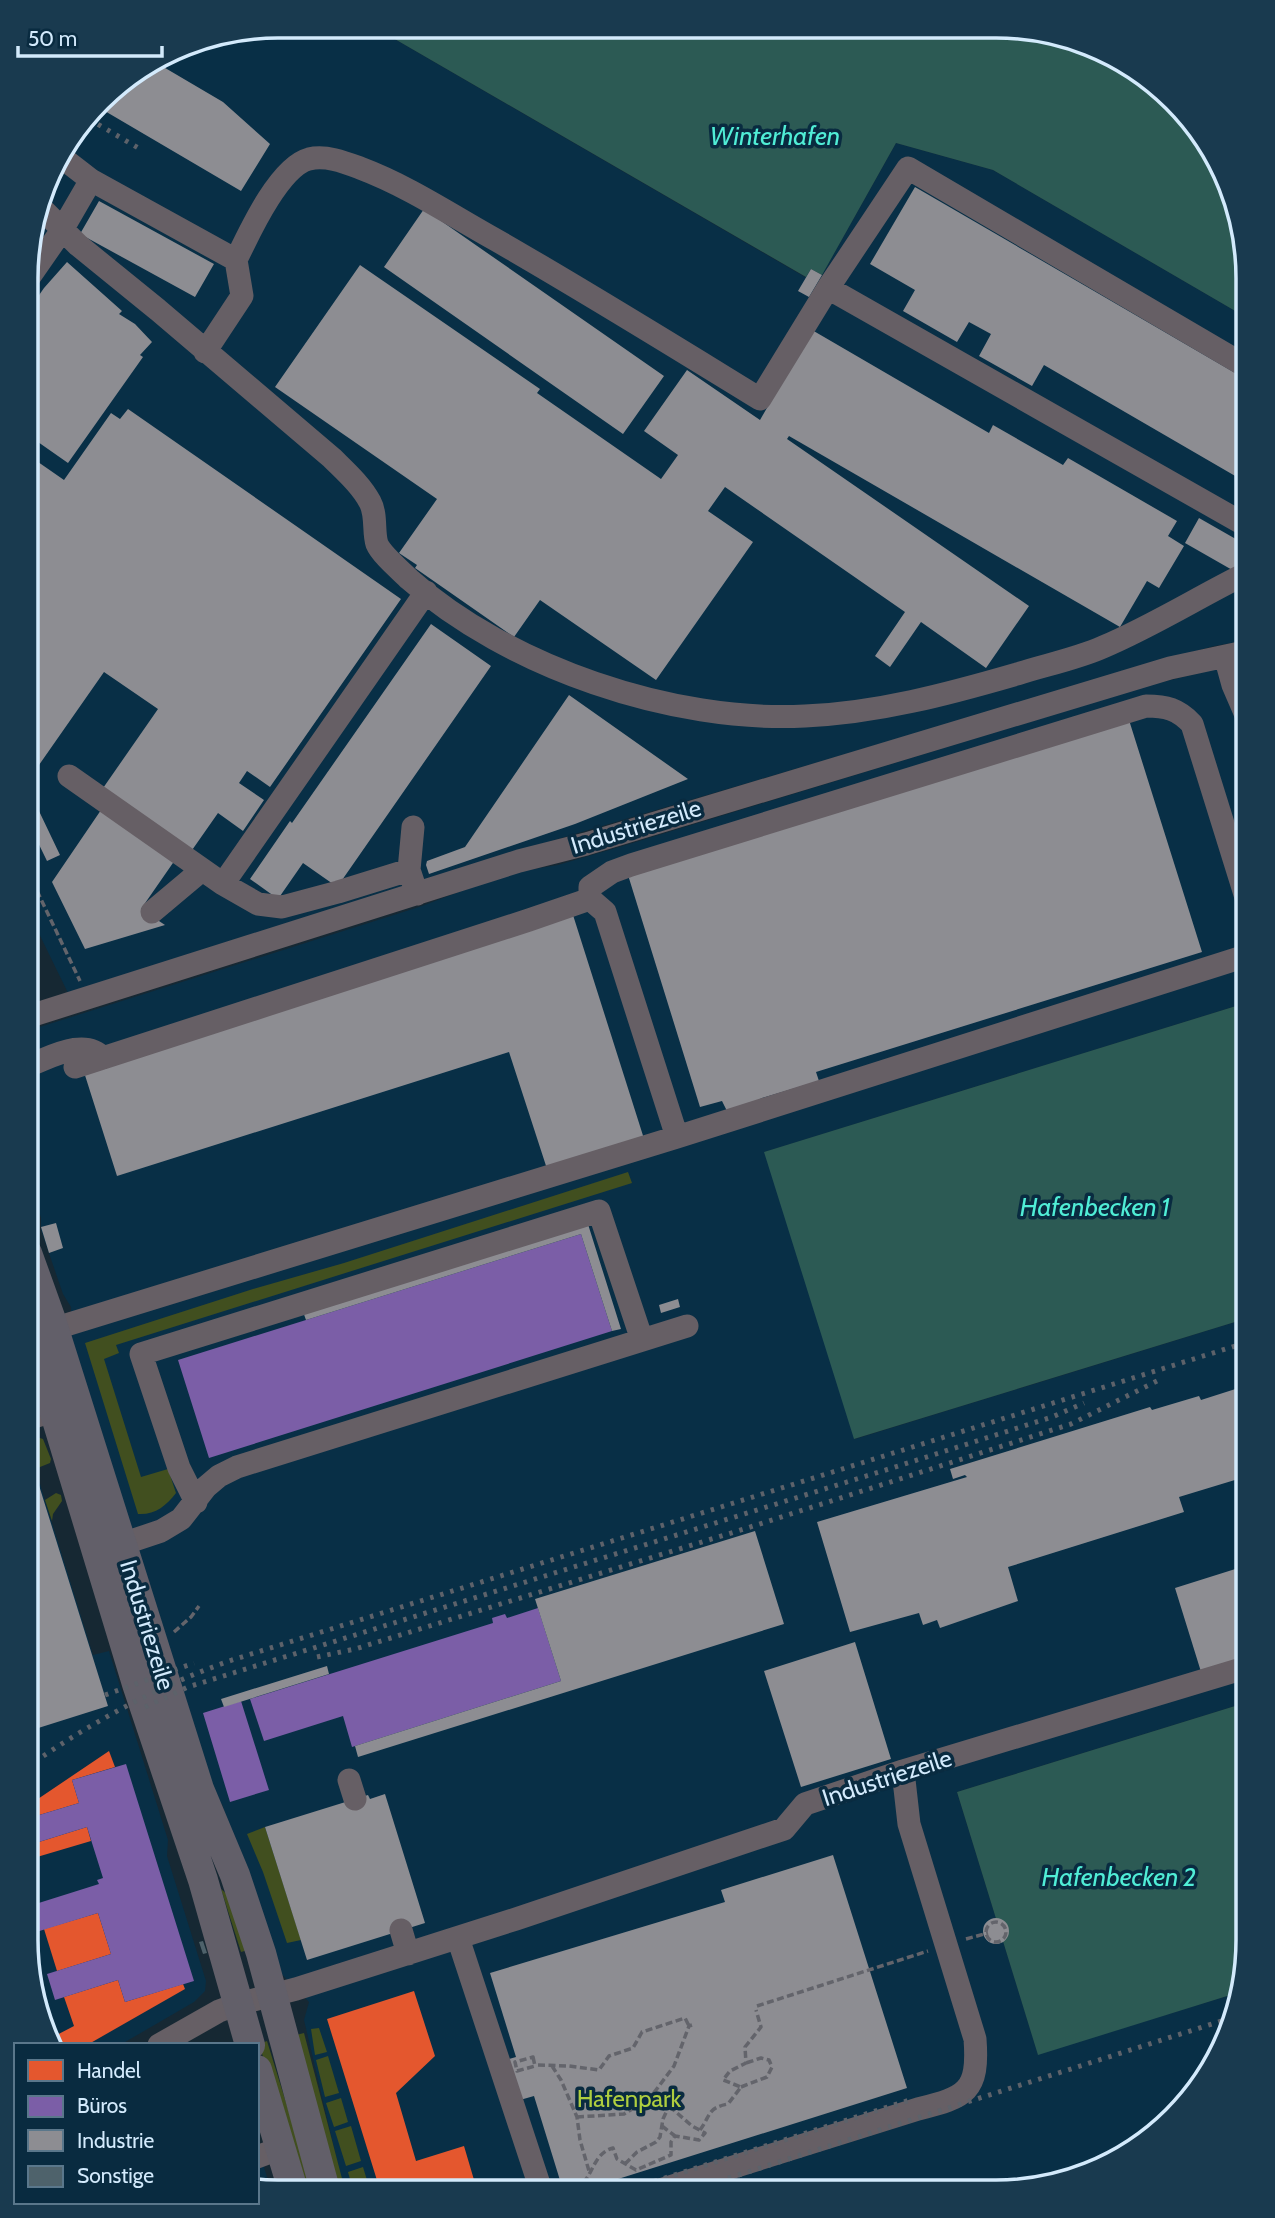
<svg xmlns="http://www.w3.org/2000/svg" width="1275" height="2218" viewBox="0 0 1275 2218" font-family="Cabin,sans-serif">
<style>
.built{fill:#082f46}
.green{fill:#414f1f}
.water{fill:#2c5a54}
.shops{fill:#e4572e}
.offices{fill:#7b5ea7}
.industry{fill:#8d8d92}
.building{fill:#4e626b}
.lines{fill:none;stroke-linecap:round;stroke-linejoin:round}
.path{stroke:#63646b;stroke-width:3.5;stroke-dasharray:7 3.5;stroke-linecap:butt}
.minor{stroke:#665f65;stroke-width:23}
.major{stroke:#625f69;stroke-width:30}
.rail{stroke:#5d626a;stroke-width:5;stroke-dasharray:3.5 7;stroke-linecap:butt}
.labels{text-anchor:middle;stroke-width:7;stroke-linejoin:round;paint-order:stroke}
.street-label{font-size:24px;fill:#d3eafc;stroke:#092b40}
.park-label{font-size:24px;fill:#afce3f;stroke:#092b40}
.water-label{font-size:26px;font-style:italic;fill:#50edd6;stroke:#092b40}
.rim{fill:none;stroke:#d3eafc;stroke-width:3.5}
</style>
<rect width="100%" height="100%" fill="#162833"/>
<!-- built -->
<path class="built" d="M278 26 374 27 805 277 811 269 822 275 896 143 993 170 1249 319V640L1214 646 1154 663 494 858 69 995 28 911V246L52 166 112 89 182 45Z
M1249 661V1002L765 1152 855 1439 1248 1318V1702L957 1792 1038 2054 1240 1992 1230 2036 1197 2093 1150 2140 1078 2178 997 2192 344 2190 304 2020 309 2002 254 1946 232 1834 222 1804 217 1802 72 1357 71 1307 63 1294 41 1230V1218L27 1171V1031L422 906 485 882 516 872 558 865 626 845 1150 685Z
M27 1442 93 1655 109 1651 168 1840 167 1856 206 1981 205 1991 194 2002 120 2045H52L40 2021 26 1940Z
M257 2148H258L271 2190H257Z"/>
<!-- green -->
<path class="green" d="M628 1172 632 1183 116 1345 119 1353 104 1359 141 1477 168 1469 176 1493C166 1506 155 1515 138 1514L85 1343 253 1289 344 1263Z
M30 1435 43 1439 51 1459 50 1463 35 1469 27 1442V1438Z
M56 1493 61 1495 62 1501 53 1514 52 1521 45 1500Z
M265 1827 301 1940 287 1943 263 1872 247 1834Z
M221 1889 228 1895 248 1950 241 1952Z
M319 2028 327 2052 315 2055 311 2029Z
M304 2033 345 2190H336L296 2035Z
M267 2041 313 2190H304L259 2044Z
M328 2056 339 2093 325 2097 316 2060Z
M341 2098 348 2122 334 2127 326 2103Z
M351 2126 361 2161 346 2166 335 2131Z
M363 2167 370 2190H353L348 2172Z"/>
<!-- water -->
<path class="water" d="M374 27 1046 31 1163 89 1235 197 1249 278V319L993 170 896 143 822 275 811 269 806 277Z
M1249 1002 1248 1318 854 1439 764 1152Z
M1248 1702V1957L1240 1992 1038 2055 957 1792Z"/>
<!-- shops -->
<path class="shops" d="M109 1751 115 1767 72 1780 79 1803 26 1819V1807Z
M87 1827 91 1841 37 1857 26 1866V1846Z
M98 1913 111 1954 57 1971 44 1929Z
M118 1980 125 2002 183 1984 185 1989 87 2045H52L49 2039 74 2026 64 1997Z
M414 1991 435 2056 396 2093 416 2161 464 2146 477 2190H380L327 2019Z
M35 1992 50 2018 41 2023 40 2021Z"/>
<!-- offices -->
<path class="offices" d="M581 1234 612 1331 209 1458 178 1360Z
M538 1608 561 1681 352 1747 343 1716 264 1741 250 1699 493 1623 492 1618 505 1614 507 1618Z
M241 1701 269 1790 230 1802 203 1713Z
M126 1764 194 1981 125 2002 118 1980 55 2000 47 1974 111 1954 98 1913 33 1933 26 1907 99 1884 97 1880 103 1878 87 1827 26 1846V1819L79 1803 72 1780Z"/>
<!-- industry -->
<path class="industry" d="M155 62 223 102 270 144 241 191 98 107 112 89Z
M915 187 1249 381V484L1044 365 1032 386 979 356 991 334 969 322 957 342 903 311 915 290 870 264Z
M99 201 214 264 195 297 80 234Z
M424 209 664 376 623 434 384 267Z
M67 262 122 311 119 314 135 324 152 342 140 355 143 357 68 463 28 435V327L31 324 28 322V311L44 288Z
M360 265 540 389 537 393 661 479 678 455 644 431 687 370 760 420 812 330 989 433 993 425 1063 465 1068 458 1177 521 1168 536 1184 546 1159 588 1147 581 1120 627 789 436 787 439 1029 606 986 668 921 622 890 667 875 656 905 612 725 487 708 511 753 542 656 680 540 600 514 637 415 568 417 565 399 553 437 499 275 387Z
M811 269 822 275 809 297 798 291Z
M128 409 401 599 270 787 247 771 239 783 264 800 243 831 218 813 190 853 101 791 158 709 104 672 39 765 28 758V455L64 480 111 413 120 419Z
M1199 518 1248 546 1234 571 1185 543Z
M431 624 491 666 340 883 333 884 303 863 278 899 250 879 290 821 292 823Z
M569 695 688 779 575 824 429 874 426 865 427 861 465 847Z
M1129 720 1202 952 816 1072 819 1081 762 1098 729 1115 722 1101 700 1107 628 875Z
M28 788 60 855 47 861 28 822Z
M101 810 175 860 141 909 165 925 85 949 52 882Z
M573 915 646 1145 549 1175 509 1052 117 1176 83 1069Z
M587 1221 621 1329 612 1331 581 1234 306 1320 302 1309Z
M56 1223 63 1248 49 1253 41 1227Z
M678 1299 680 1307 661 1313 659 1305Z
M1248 1385V1476L1179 1497 1184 1512 1008 1567 1018 1601 940 1628 937 1620 923 1625 919 1613 850 1632 817 1522 967 1477 965 1475 953 1479 950 1469 1150 1407 1152 1410 1199 1396 1201 1400Z
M27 1447 108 1706 32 1730 35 1738 26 1741Z
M755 1531 784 1624 358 1757 355 1746 561 1681 535 1599Z
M1248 1565V1661L1202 1675 1175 1588Z
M855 1642 891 1759 801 1787 764 1671Z
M327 1666 329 1674 224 1707 221 1699Z
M385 1794 425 1923 307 1960 265 1827 368 1795 370 1799Z
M833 1855 907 2088 580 2191 563 2190 534 2096 520 2100 509 2059 516 2057 490 1973 725 1902 721 1890Z
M983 1931a13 13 0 1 1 26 0a13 13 0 1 1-26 0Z"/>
<!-- building -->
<path class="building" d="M203 1941 207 1953 203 1954 199 1942Z"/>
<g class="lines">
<!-- path -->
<path class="path" d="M28 872 80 981
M27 1191 37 1220V1233
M174 1632 191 1617 199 1606
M986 1932a10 10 0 1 1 20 0a10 10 0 1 1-20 0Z
M966 1939 988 1933
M757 2006 928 1951
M533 2057 535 2066 517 2071 515 2062Z
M538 2065 569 2066 599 2070 609 2056 633 2048 642 2032 685 2018 689 2026
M552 2066 561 2080 577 2117 580 2140 589 2171
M741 2087 767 2077 772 2067 769 2060 761 2058 746 2063
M577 2117 624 2114 650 2098 674 2066 689 2026 692 2025
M662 2126 675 2136
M700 2130C711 2115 707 2108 728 2104L741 2087 723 2080 730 2071 746 2063 745 2047 761 2027 756 2010
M625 2164 637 2152 656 2142 660 2137 663 2119 669 2106
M564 2190C569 2189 576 2188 580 2185 593 2177 593 2153 613 2148L617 2159 636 2170 671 2155V2142L675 2136 699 2140 705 2133 692 2126 669 2106 650 2098"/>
<!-- minor -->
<path class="minor" d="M60 156 91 180 236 260 242 296 205 352
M40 207 78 245 158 310 332 458C345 471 361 485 370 502 377 515 373 532 377 544 381 554 401 571 409 579 508 667 673 723 805 716 877 713 948 694 1017 674 1045 665 1076 659 1103 647 1153 626 1200 596 1249 572
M236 260C249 233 279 167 309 159 326 155 344 162 360 168 408 186 451 215 496 240 585 291 672 345 760 399L828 288 1249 527
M28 279 62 230 91 180
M828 288 908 168 1249 368
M1225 656 1233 685 1249 722
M69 776 223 884
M409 870 413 827
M417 894 409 870 338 892 282 907 258 904 223 884 426 592
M590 899V887L612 872 631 865 1146 706C1166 706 1178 709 1192 724L1249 907
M590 899 605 912 677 1137
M152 912 202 870
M27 1017 519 861 586 844 1170 668 1249 651
M27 1066C50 1058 84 1037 103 1058
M75 1067 529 920 590 899
M40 1333 677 1137 1249 955
M27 1419 70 1406
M196 1502 179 1468 141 1354 599 1211 642 1340
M107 1549 161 1531 181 1519 206 1487 219 1476 237 1467 687 1326
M349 1780 355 1799
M401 1930 408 1954
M458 1938 541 2190
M159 2045 219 2011 238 2004 296 1989 516 1919 784 1829 805 1804 903 1771 1248 1667
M257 2157 281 2148
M657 2191 918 2109C966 2097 979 2092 975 2039L909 1824 903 1771"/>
<!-- major -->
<path class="major" d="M27 1253 50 1317 199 1789 235 1875 261 1953 325 2190
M27 1321 137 1684 203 1880 250 2045
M257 2070 293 2190"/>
<!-- rail -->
<path class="rail" d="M89 119 140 149
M317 1657 355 1649 744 1529 1071 1424 1163 1378
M105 1695 194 1663
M145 1707 188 1687 892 1468 1052 1417 1084 1403
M26 1768C91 1722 158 1686 232 1660L1248 1342
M624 2191 913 2099
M688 2191 1234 2017"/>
</g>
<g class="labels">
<!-- street labels -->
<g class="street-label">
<text transform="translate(636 827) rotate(-17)" y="8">Industriezeile</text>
<text transform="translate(147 1625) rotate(73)" y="8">Industriezeile</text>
<text transform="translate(887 1778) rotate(-18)" y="8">Industriezeile</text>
</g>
<!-- park labels -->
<g class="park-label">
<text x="629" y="2107">Hafenpark</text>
</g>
<!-- water labels -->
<g class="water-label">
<text x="775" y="145">Winterhafen</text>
<text x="1095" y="1216">Hafenbecken 1</text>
<text x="1119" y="1886">Hafenbecken 2</text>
</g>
</g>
<!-- crop -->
<path d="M0 0H1275V2218H0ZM278 38H996A240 240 0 0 1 1236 278V1940A240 240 0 0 1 996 2180H278A240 240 0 0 1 38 1940V278A240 240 0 0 1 278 38Z" fill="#193a4f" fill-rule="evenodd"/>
<path class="rim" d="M278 38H996A240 240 0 0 1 1236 278V1940A240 240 0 0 1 996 2180H278A240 240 0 0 1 38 1940V278A240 240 0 0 1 278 38Z"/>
<!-- legend -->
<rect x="14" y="2043" width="245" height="161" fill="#092b40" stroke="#5a778b" stroke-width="2"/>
<rect x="28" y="2060" width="35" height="21" fill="#e4572e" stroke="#5a778b" stroke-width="2"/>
<text x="77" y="2078" font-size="21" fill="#d3eafc">Handel</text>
<rect x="28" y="2096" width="35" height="21" fill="#7b5ea7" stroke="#5a778b" stroke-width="2"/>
<text x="77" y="2113" font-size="21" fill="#d3eafc">Büros</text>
<rect x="28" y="2130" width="35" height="21" fill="#8d8d92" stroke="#5a778b" stroke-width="2"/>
<text x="77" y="2148" font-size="21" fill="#d3eafc">Industrie</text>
<rect x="28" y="2166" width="35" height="21" fill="#4e626b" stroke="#5a778b" stroke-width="2"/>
<text x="77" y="2183" font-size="21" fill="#d3eafc">Sonstige</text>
<!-- scale -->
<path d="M18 46v10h144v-10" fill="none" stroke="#d3eafc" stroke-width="3.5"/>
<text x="28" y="46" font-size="21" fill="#d3eafc" stroke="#092b40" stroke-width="5" paint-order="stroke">50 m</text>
</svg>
